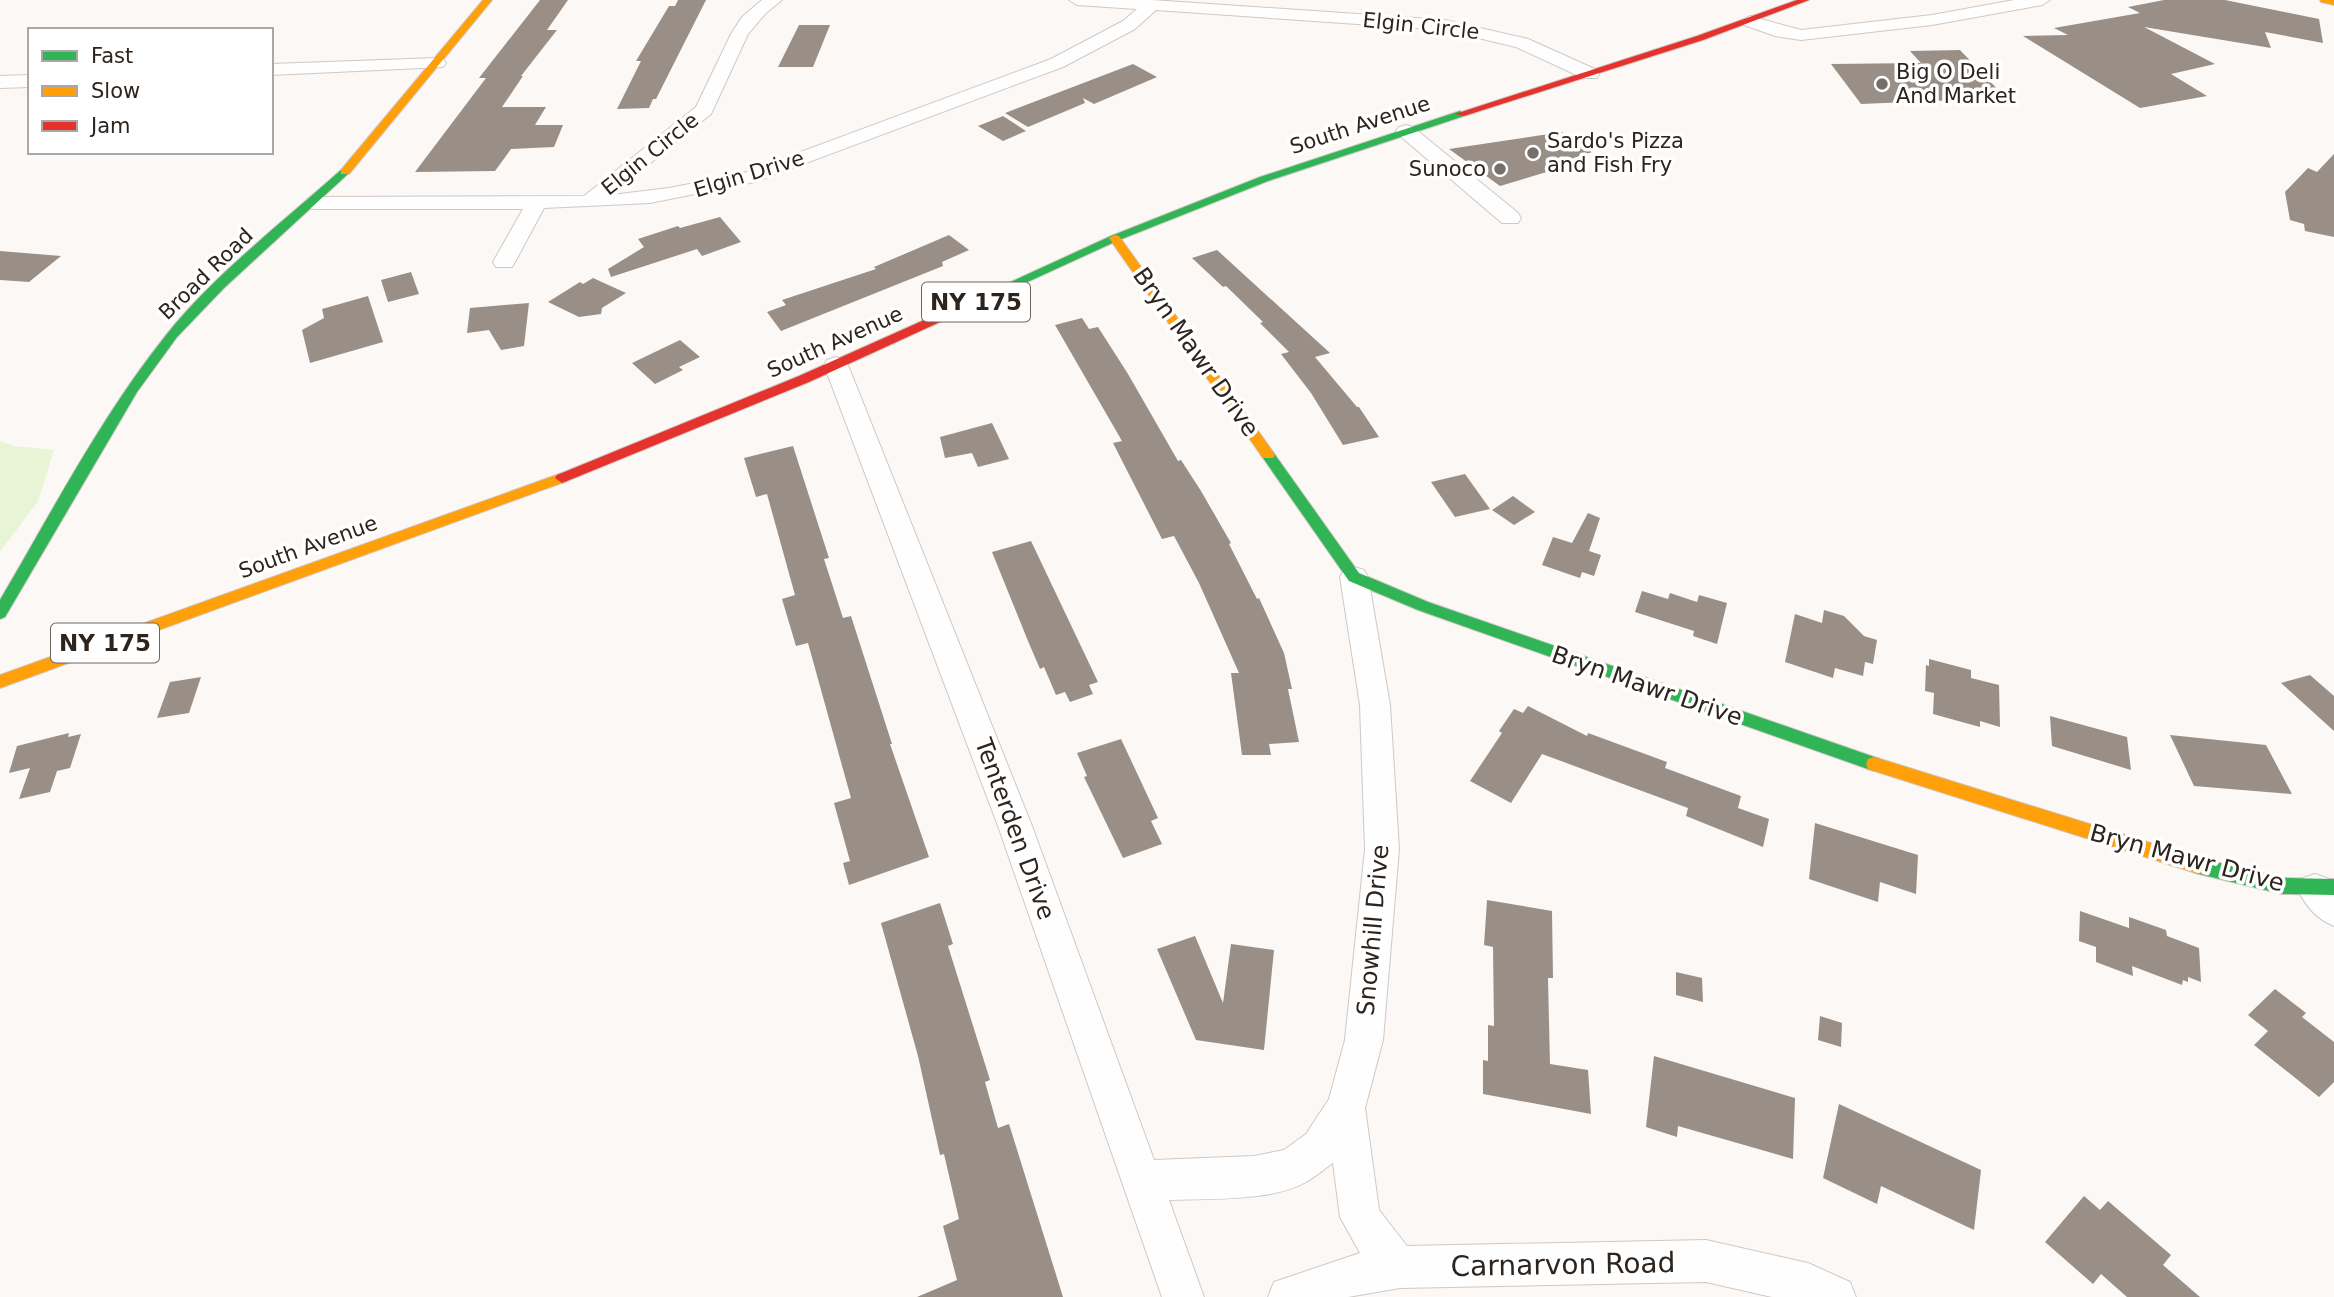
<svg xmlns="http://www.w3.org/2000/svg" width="2334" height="1297" viewBox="0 0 2334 1297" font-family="'DejaVu Sans',sans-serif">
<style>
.green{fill:#e7f5d6}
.building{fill:#998f86}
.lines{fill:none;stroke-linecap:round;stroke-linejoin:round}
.street-casing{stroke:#cfc9c5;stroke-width:2}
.fast-casing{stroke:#cfc9c5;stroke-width:2}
.slow-casing{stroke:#cfc9c5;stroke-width:2}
.jam-casing{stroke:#cfc9c5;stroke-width:2}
.street{fill:#fefefe;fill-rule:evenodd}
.fast{fill:#30b455;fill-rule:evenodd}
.slow{fill:#ff9f0a;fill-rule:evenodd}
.jam{fill:#e5322d;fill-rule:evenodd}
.poi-dot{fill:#756e69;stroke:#fff;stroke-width:2.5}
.labels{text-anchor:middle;stroke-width:7;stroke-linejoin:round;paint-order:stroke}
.far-street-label{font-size:21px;fill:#2d241d;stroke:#fff}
.far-poi-label{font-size:21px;fill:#2d241d;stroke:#fff;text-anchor:start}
.shield{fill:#fff;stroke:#6c6661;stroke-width:2}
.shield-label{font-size:23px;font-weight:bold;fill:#2d241d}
.street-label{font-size:24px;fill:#2d241d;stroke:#fff}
.near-street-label{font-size:28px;fill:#2d241d;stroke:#fff}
</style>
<rect width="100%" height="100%" fill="#fbf8f6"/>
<!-- green -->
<path class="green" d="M0 441 14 446 54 450 38 501 0 552Z"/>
<!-- building -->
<path class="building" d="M540 0H568L547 30H557L521 76H523L502 107H546L535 125H563L554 147 511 149 495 171 415 172 486 78H479Z
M678 0H706L656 99H653L649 108 617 109 641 61H636L669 6H675Z
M2164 0H2225L2319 19 2323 43 2265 32 2271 48 2144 27 2215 64 2171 74 2207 96 2140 108 2023 36 2068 35 2054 28 2140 13 2128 7Z
M799 25H830L813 67H778Z
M1960 50 2006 98 1861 104 1831 64 1921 63 1910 51Z
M1133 64 1157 77 1094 104 1083 98 1085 103 1028 127 1005 113Z
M1003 116 1026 131 1003 141 978 126Z
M1562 132 1592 152 1556 164 1560 168 1500 186 1449 149Z
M2334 154V237L2305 231 2304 224 2290 220 2285 192 2308 168 2317 172Z
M720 217 741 242 702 256 697 249 611 277 608 269 644 247 638 239 678 226 680 228Z
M949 235 969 250 942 262 943 266 781 331 767 312 786 305 782 300 876 269 874 267Z
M1217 250 1330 353 1315 357 1357 407H1359L1379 437 1343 445 1311 393 1281 354 1289 352 1260 323 1263 322 1226 286 1223 287 1192 258Z
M0 251 61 256 29 282 0 280Z
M411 272 419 294 388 302 381 280Z
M593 278 626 293 602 308 601 314 579 317 548 302 580 282 583 284Z
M368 296 383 342 310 363 302 330 324 318 322 309Z
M529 303 524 346 501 350 489 330 467 333 470 308Z
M1082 318 1089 329 1098 327 1128 374 1178 461 1181 460 1201 491 1231 543 1229 544 1257 599 1259 598 1284 653 1292 689H1288L1299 742 1269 744 1271 755H1242L1231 673H1239L1199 583 1174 536 1162 539 1113 443 1122 441 1055 325Z
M680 340 700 357 679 367 683 370 655 384 632 363Z
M992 423 1009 459 978 467 972 453 945 458 940 437Z
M793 446 829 558 824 559 843 618 851 616 892 744H890L929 857 849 885 843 863 850 861 834 803 851 798 808 643 796 646 782 599 795 595 767 494 756 497 744 458Z
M1465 474 1490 509 1455 517 1431 482Z
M1513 496 1535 512 1514 525 1492 510Z
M1588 513 1600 518 1589 551 1601 555 1594 576 1582 572 1580 578 1542 565 1553 537 1572 543Z
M1031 541 1098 682 1089 685 1093 694 1070 702 1065 692 1056 695 1044 667 1040 669 1028 641 992 552Z
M1642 591 1668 599 1670 593 1697 602 1699 595 1727 603 1717 644 1693 636 1694 631 1635 612Z
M1824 610 1844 616 1864 636 1877 640 1873 664 1865 662 1863 676 1835 668 1833 678 1785 662 1795 614 1822 623Z
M1929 659 1971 670V678L1999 685 2000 727 1980 721V727L1933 714 1934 693 1925 691 1926 665 1929 666Z
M2310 675 2334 696V731L2281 683Z
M201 677 189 713 157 718 170 682Z
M1528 706 1587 736 1588 733 1667 762 1665 768 1741 796 1738 808 1769 819 1763 847 1686 816 1688 808 1542 754 1511 803 1470 781 1502 733 1499 731 1514 709 1523 713Z
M2050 716 2127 737 2131 770 2052 746Z
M69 733 68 737 81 734 70 768 57 771 50 792 19 799 30 768 9 773 17 746Z
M2170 735 2266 745 2292 794 2194 786Z
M1121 739 1158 818 1151 821 1162 844 1123 858 1084 777 1087 776 1077 753Z
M1815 823 1918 855 1916 894 1880 882 1878 902 1809 879Z
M1487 900 1552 911 1553 978H1548L1550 1064 1588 1070 1591 1114 1483 1094V1060L1488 1061V1025L1494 1026 1493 947 1484 945Z
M940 903 953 944 948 946 990 1080 985 1082 998 1128 1009 1124 1063 1297H917L957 1280 943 1226 959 1219 944 1154 940 1155 918 1056 881 923Z
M2080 911 2129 928V917L2166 930 2167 936 2199 948 2201 982 2188 977V982L2183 980 2182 985 2132 966 2133 976 2096 962V947L2079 941Z
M1195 936 1223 1003 1231 944 1274 950 1264 1050 1196 1040 1157 949Z
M1676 972 1702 978 1703 1002 1676 995Z
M2275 989 2306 1013 2302 1017 2334 1042V1082L2319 1097 2254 1045 2268 1031 2248 1015Z
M1820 1016 1842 1023 1841 1047 1818 1040Z
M1654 1056 1795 1098 1793 1159 1678 1126 1677 1137 1646 1127Z
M1839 1104 1981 1170 1974 1230 1881 1186 1877 1204 1823 1178Z
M2084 1196 2100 1210 2108 1201 2171 1255 2163 1265 2200 1297H2127L2101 1274 2093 1284 2045 1242Z"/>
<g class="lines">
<!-- street casing -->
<g class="street-casing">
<path id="street" d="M762 0H782L766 13 748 34 711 114 611 195 669 188 741 174 1051 59 1123 21 1137 9 1077 5 1069 0H1152L1445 20 1528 39 1597 70 1599 74 1597 78H1583L1516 47 1445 30 1156 10 1135 29 1063 67 755 182 650 203 544 208 515 262 512 267H496L493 262 523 209H314L307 207 304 203 307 199 314 197 584 196 696 107 731 34 742 17Z
M2014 0H2050L2042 5 1932 25 1801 40 1775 36 1744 25 1741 21 1750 16 1801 30 1932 15Z
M437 58 443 59 446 63 443 67 271 75V64Z
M30 75V87L0 88V76Z
M1406 125 1413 127 1518 213 1521 218 1518 223H1502L1399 135 1396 131 1399 127Z
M836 357 845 360 848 365 1032 826 1154 1160 1254 1156 1284 1150 1306 1134 1329 1099 1345 1040 1365 849 1360 705 1340 577 1344 570 1354 567 1364 570 1368 577 1390 705 1399 849 1383 1040 1365 1108 1379 1210 1407 1246 1706 1240 1808 1263 1850 1282 1856 1297H1772L1706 1282 1400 1288 1348 1297H1268L1274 1282 1360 1253 1340 1217 1333 1163C1324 1169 1315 1177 1306 1182 1270 1202 1210 1198 1169 1200L1204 1297H1162L998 826 824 365 827 360Z
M2315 874 2327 878 2334 886V926C2317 919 2305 906 2298 889L2303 878Z"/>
</g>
<!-- fast casing -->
<g class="fast-casing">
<path id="fast" d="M1460 111 1465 114 1464 116 1268 181 1119 240 964 311 960 312 954 308 1111 236 1260 177Z
M341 170 350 172 224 288 177 337 137 392 5 617 0 619V600C53 510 102 415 167 334 213 276 285 220 341 170Z
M1268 450 1273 452 1359 573 1428 602 1880 759 1882 764 1880 769 1874 771 1868 769 1418 610 1349 581 1261 455Z
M2199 858 2282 878 2334 879V895L2282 894 2199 874 2193 872 2190 866 2193 860Z"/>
</g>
<!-- slow casing -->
<g class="slow-casing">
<path id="slow" d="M483 0H492L349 174H341V170Z
M2320 0H2334V5L2321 2Z
M1115 235 1119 236 1273 452 1275 455 1273 458H1263L1109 238Z
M562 473 567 475 569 478 567 481 0 688V675Z
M1874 757 2199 858 2205 860 2208 866 2205 872 2199 874 1868 769 1866 764 1868 759Z"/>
</g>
<!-- jam casing -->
<g class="jam-casing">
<path id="jam" d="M1797 0H1809L1703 40 1464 116 1455 114 1697 36Z
M960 304 966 308 964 311 809 382 567 481 562 483 555 478 557 475 799 376Z"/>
</g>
<!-- street -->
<use href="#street" class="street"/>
<!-- fast -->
<use href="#fast" class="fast"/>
<!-- slow -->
<use href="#slow" class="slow"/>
<!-- jam -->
<use href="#jam" class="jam"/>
</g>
<!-- markers -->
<g class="poi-dot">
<circle cx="1882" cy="84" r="7"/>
<circle cx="1533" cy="153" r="7"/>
<circle cx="1500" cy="169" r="7"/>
</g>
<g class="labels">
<!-- far-street labels -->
<g class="far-street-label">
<text transform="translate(1421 26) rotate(6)" y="7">Elgin Circle</text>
<text transform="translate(1360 125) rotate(-18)" y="7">South Avenue</text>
<text transform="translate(650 154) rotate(-39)" y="7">Elgin Circle</text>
<text transform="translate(749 174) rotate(-17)" y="7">Elgin Drive</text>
<text transform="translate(206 274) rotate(-44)" y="7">Broad Road</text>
<text transform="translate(835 342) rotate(-24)" y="7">South Avenue</text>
<text transform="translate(308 547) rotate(-20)" y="7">South Avenue</text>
</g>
<!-- far-poi labels -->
<g class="far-poi-label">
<text x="1896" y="79">Big O Deli<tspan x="1896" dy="24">And Market</tspan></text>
<text x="1547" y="148">Sardo's Pizza<tspan x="1547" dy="24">and Fish Fry</tspan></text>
<text x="1486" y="176" text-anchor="end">Sunoco</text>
</g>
<!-- shield labels -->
<g class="shield">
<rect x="922" y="282.5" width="108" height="39" rx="5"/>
<rect x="51" y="623.5" width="108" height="39" rx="5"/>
</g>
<g class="shield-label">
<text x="976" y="310">NY 175</text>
<text x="105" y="651">NY 175</text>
</g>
<!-- street labels -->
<g class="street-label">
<text transform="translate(1196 352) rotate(55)" y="8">Bryn Mawr Drive</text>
<text transform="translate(1647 686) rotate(19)" y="8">Bryn Mawr Drive</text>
<text transform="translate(1015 829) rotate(70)" y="8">Tenterden Drive</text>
<text transform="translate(2187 858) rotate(15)" y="8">Bryn Mawr Drive</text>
<text transform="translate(1373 930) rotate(-85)" y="8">Snowhill Drive</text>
</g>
<!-- near-street labels -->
<g class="near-street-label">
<text transform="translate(1563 1264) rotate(-1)" y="10">Carnarvon Road</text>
</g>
</g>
<!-- legend -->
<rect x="28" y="28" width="245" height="126" fill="#ffffff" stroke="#aba7a5" stroke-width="2"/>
<rect x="42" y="51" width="35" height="10" fill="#30b455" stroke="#aba7a5" stroke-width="2"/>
<text x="91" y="63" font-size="21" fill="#2d241d">Fast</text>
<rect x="42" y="86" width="35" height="10" fill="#ff9f0a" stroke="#aba7a5" stroke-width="2"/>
<text x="91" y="98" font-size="21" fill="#2d241d">Slow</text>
<rect x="42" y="121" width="35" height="10" fill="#e5322d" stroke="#aba7a5" stroke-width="2"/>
<text x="91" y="133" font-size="21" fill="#2d241d">Jam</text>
</svg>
